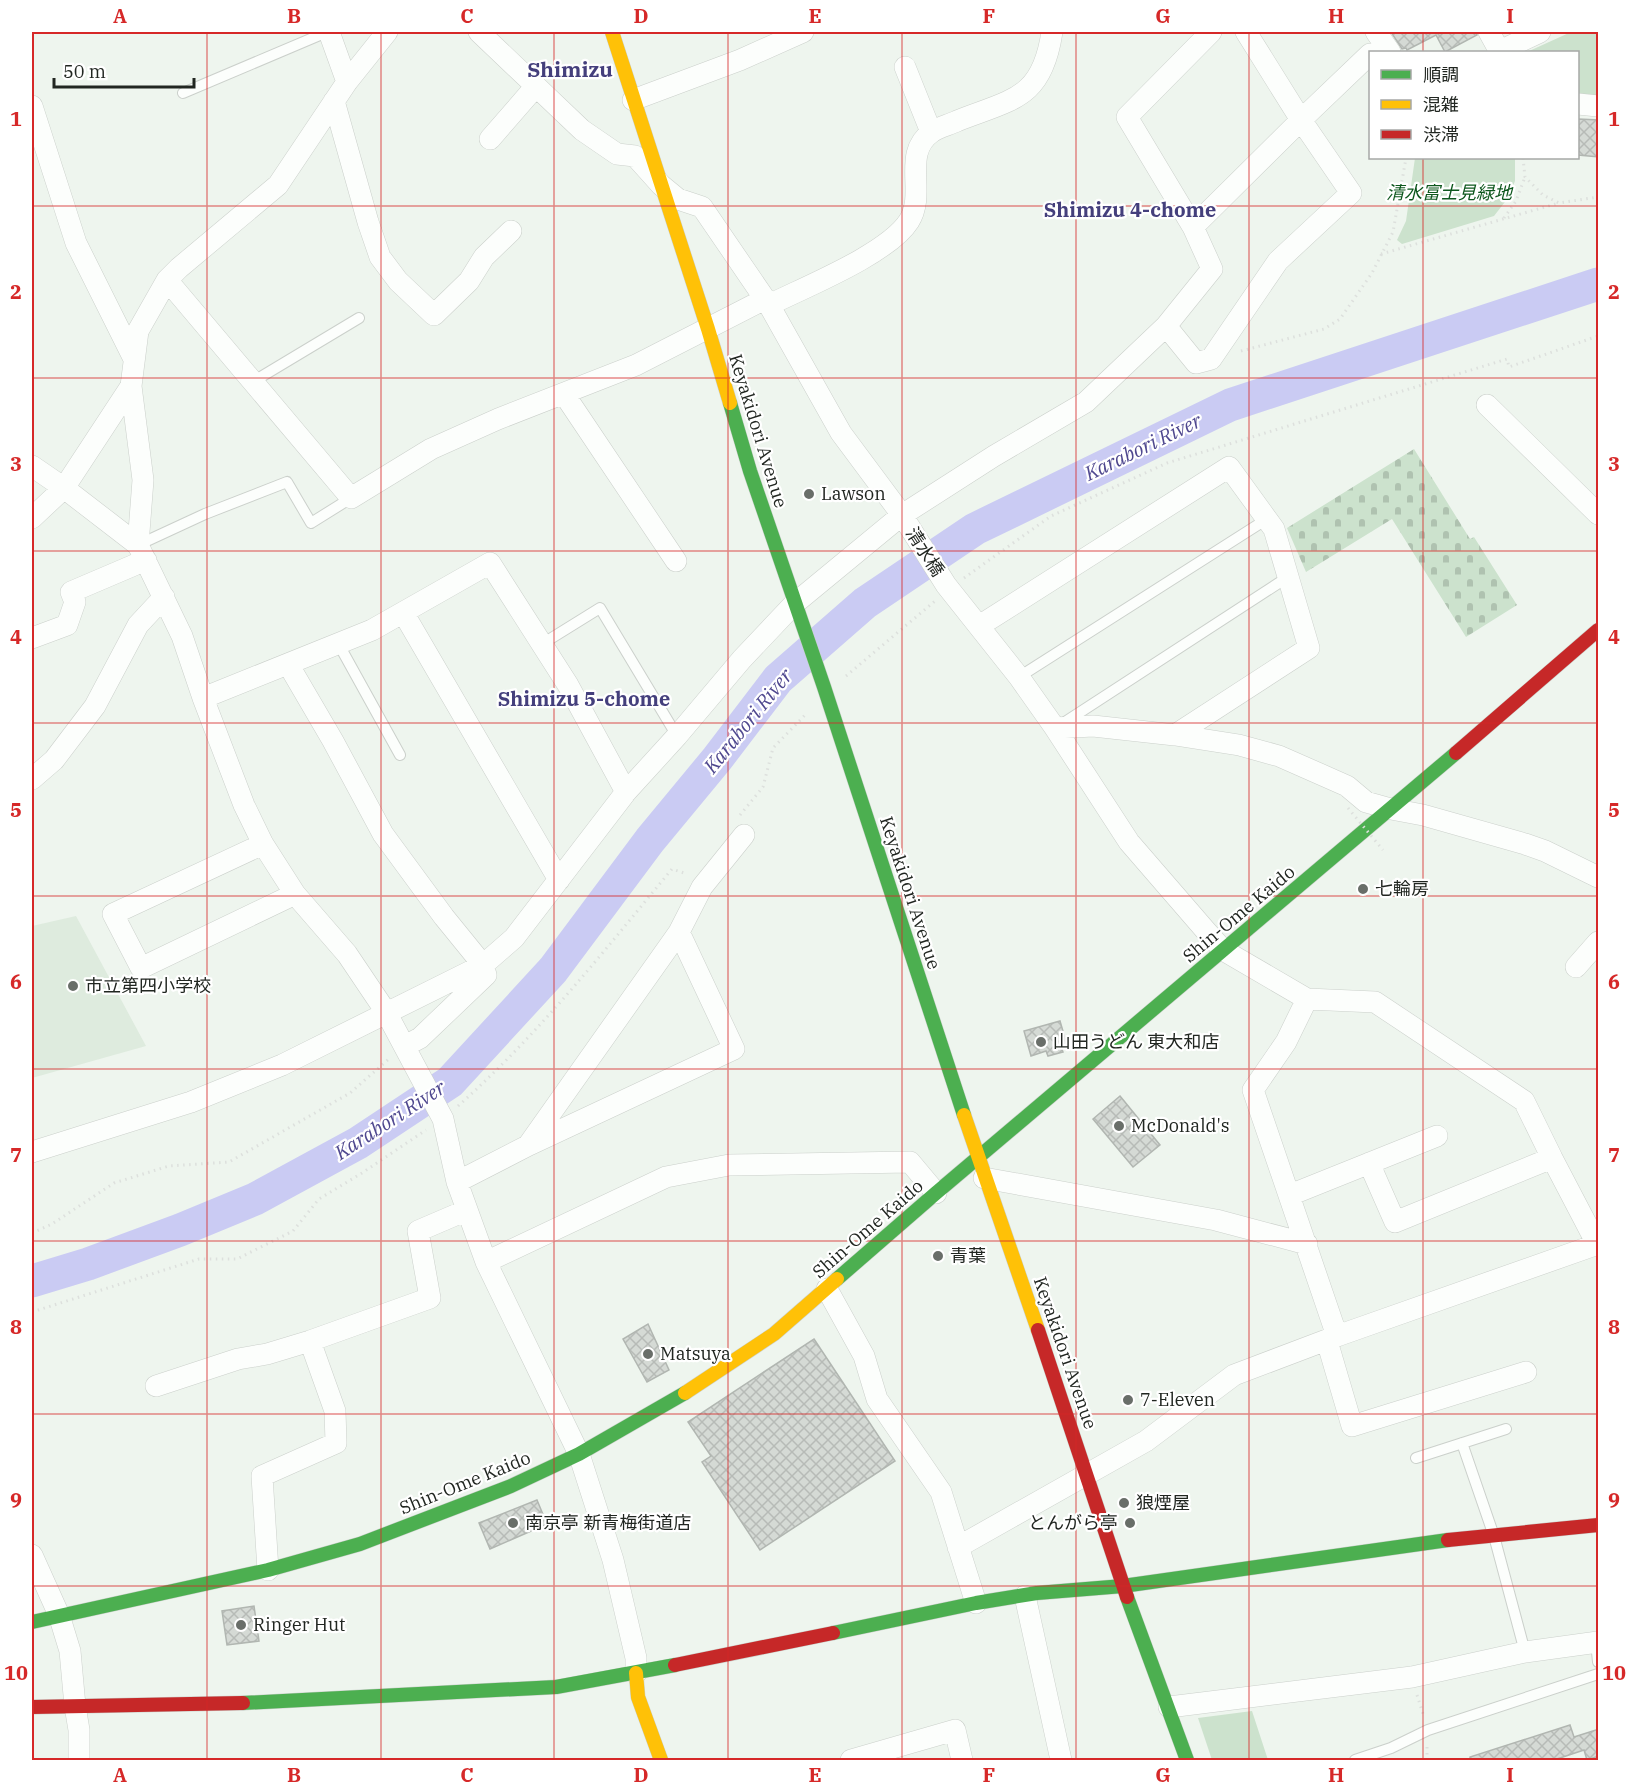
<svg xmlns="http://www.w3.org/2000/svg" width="1630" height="1792" viewBox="0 0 1630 1792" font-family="'IBM Plex Serif','Noto Sans JP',serif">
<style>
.built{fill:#deebde}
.green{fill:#cce2cd}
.cemetery{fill:url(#cemetery-stones)}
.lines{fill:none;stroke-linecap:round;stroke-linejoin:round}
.river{stroke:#cacbf3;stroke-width:33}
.building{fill:url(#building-cross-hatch);stroke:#b1b6b1;stroke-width:1.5}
.lane-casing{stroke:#cbd0cb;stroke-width:12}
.street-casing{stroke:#cbd0cb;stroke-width:22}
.fast-casing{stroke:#cbd0cb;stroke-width:15}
.slow-casing{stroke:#cbd0cb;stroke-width:15}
.jam-casing{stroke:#cbd0cb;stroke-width:15}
.path{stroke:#dde0dd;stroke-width:3;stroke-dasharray:1.5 4.5;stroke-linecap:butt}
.lane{stroke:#fcfefc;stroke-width:10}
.street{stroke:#fcfefc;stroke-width:21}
.fast{stroke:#4caf50;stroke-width:14}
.slow{stroke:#ffc107;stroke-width:14}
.jam{stroke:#c62828;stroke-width:14}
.path-bridge{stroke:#dde0dd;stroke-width:3;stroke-dasharray:1.5 4.5;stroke-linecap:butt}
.grid{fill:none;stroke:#d62828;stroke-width:1.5;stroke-opacity:0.55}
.poi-dot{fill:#696e69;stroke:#fff;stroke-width:2}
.labels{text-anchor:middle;stroke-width:4.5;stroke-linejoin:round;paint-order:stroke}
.park-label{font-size:18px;font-style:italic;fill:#0d571d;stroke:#fff}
.street-label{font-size:18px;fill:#212621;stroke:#fff}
.poi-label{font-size:18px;fill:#212621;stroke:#fff;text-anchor:start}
.neighbourhood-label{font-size:20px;font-weight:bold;fill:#443f7c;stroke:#fff}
.water-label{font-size:20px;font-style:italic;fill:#4f488f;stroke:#fff}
.quarter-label{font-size:21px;font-weight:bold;fill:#443f7c;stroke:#fff}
.neatline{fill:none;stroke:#d62828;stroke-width:2}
.grid-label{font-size:20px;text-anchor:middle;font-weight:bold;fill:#d62828}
</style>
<defs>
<pattern id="cemetery-stones" width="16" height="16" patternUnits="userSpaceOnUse" patternTransform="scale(1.5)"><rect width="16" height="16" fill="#cce2cd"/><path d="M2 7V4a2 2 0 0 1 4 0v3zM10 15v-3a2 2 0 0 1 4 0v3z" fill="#afc2b0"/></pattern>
<pattern id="building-cross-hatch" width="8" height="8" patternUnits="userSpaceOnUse" patternTransform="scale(1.5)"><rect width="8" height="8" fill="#d5dad5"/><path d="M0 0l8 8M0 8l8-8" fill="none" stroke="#b7bbb7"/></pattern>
</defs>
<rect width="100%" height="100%" fill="#eef5ee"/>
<!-- built -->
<path class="built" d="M76 916 146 1046 32 1078V926Z"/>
<!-- green -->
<path class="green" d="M1571 32H1598V98L1578 97V52H1527Z
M1415 158H1515V181L1508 198 1494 216 1402 244 1397 240 1406 221Z
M1252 1711 1268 1760H1212L1198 1718Z"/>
<!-- cemetery -->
<path class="cemetery" d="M1414 449 1470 539 1474 537 1517 605 1466 637 1392 519 1306 572 1287 528Z"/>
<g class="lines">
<!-- river -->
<path class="river" d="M32 1281 88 1264 180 1230 255 1199 358 1143 450 1082 553 970 650 840 717 759 778 679 865 603 975 529 1230 405 1598 284"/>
</g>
<!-- building -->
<path class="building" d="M1391 32H1476L1477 35 1445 52 1436 35 1407 50 1406 48 1402 49Z
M1578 119 1599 120V157L1578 155Z
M1060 1021 1067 1045 1061 1047 1063 1052 1048 1056 1046 1051 1031 1056 1024 1031Z
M1120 1096 1160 1145 1133 1167 1093 1119Z
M648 1324 669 1370 647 1382 623 1339Z
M814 1339 895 1461 760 1550 702 1462 711 1456 688 1422Z
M537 1500 547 1524 490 1549 479 1523Z
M254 1606 259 1641 227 1645 222 1611Z
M1570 1725 1574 1737 1599 1729V1756L1587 1760 1584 1750 1551 1761H1470V1757Z"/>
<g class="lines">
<!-- lane casing -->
<g class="lane-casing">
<path id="lane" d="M183 93 327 32
M254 381 359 318
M138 545 205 514 287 482 311 523 351 498
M338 643 400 755
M542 644 600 608 677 736
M1019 677 1267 519
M1062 724 1288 577
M1462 1443 1494 1536 1525 1652
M1416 1458 1506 1429
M1596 1642 1598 1662
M1355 1760 1391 1748 1428 1730 1598 1674"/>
</g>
<!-- street casing -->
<g class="street-casing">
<path id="street" d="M329 32 347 82
M479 32 582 130 617 154 635 156 661 185 678 199 702 207 769 305 841 433 902 515 946 585 1019 677 1055 728 1129 842 1206 931 1223 950 1307 999 1375 1002 1524 1101 1552 1158 1598 1246
M1376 32 1390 52
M1489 32 1500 52
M1498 52 1540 32
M905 67 931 132
M633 100 740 60 803 32
M334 101 368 222 380 257 398 281 434 315 469 281 484 257 511 231
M1578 104 1598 106
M32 106 76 243 133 357
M490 139 536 86
M1193 227 1301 120 1370 54
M167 280 351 498 431 449 498 419 636 365 765 299
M769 305C805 287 888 254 909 221 927 193 901 153 932 132 939 127 949 125 957 121 1013 99 1042 99 1052 32
M1166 326 1196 363 1211 359 1278 261 1351 193 1301 120 1246 32
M131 386 143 480 138 545
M564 394 676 561
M1487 405 1598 514
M32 466 64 488 138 545 182 636 203 698 244 805 263 844 295 894 347 954 386 1012 443 1119 457 1182 486 1262 579 1454 613 1560 636 1658V1673
M32 518 64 488 131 386 138 331 167 280 179 268 278 185 347 82 387 32
M404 614 559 880
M979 626 1229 467 1274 529 1309 648 1175 735
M32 638 67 625 75 602 71 592 146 560
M203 698 372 630 490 563 568 685 626 792
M1055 728 1093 726 1175 735 1239 745 1279 756 1347 786 1366 802 1391 809 1423 815 1525 844 1545 851 1598 877
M32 779 54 760 95 706 138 625 164 597
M263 844 113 914 141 968 295 894
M1576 967 1598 942
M1307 999 1286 1042 1253 1090 1337 1336
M405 1046 420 1038 486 975 483 965 514 938 626 792 677 736 742 659 794 604 902 515 994 456 1086 402 1166 326 1212 269 1193 227 1127 117 1211 32
M529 1144 679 932 702 887 744 835
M32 1152 191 1102 282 1065 483 965 444 917 383 834 333 741 288 664
M1369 1163 1395 1222 1552 1158
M984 1178 1216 1220 1307 1244
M457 1182 529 1145 734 1049 679 932
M1290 1195 1437 1136
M486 1262 666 1177 729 1165 910 1162 936 1193
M827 1289 864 1356 877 1399 941 1492 976 1603
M1327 1341 1352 1426 1526 1372
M156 1386 238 1359 267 1354 310 1341
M958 1547 1146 1441 1234 1375 1337 1336 1598 1244
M32 1555 59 1615 70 1651 75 1706 79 1730V1760
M268 1570 262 1476 336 1443 335 1411 310 1341 430 1298 418 1231 467 1210
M1025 1596 1061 1760
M1169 1707 1412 1677 1525 1652 1598 1642
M851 1760 955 1730 962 1760"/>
</g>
<!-- fast casing -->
<g class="fast-casing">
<path id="fast" d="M730 403 750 471 824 687 964 1115
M837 1279 936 1193 1456 753
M1127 1597 1187 1760
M32 1622 268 1570 360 1544 511 1486 579 1454 685 1393
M833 1633 976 1603 1037 1593 1123 1586 1448 1540
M243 1703 556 1687 675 1665"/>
</g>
<!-- slow casing -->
<g class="slow-casing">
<path id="slow" d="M612 32 708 329 730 403
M964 1115 1038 1330
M685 1393 774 1334 837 1279
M636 1673 638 1697 661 1760"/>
</g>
<!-- jam casing -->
<g class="jam-casing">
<path id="jam" d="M1456 753 1598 630
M1038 1330 1127 1597
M1448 1540 1598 1525
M675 1665 833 1633
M32 1707 243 1703"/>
</g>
<!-- path -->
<path class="path" d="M1523 158 1525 177 1543 195 1559 203 1598 197
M1504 218 1516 201 1525 177
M1381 254 1559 203
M1241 351 1324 329 1340 319 1372 273 1393 232 1406 158
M964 578 1051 516 1167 463 1507 359 1509 367 1598 336
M846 676 935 601
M740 815 763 787 773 748 807 713
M458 1106C538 1035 604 951 672 869L687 874
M32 1233 52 1224 114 1183 169 1166 229 1162 350 1093 390 1058
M32 1312 199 1259H237L293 1231 319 1199 362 1173 426 1130
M1417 1695 1424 1717
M1427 1747V1760"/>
<!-- lane -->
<use href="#lane" class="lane"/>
<!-- street -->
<use href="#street" class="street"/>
<!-- fast -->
<use href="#fast" class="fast"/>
<!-- slow -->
<use href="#slow" class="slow"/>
<!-- jam -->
<use href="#jam" class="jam"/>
<!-- path-bridge -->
<path class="path-bridge" d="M1348 808 1383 850"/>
</g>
<!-- grid -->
<path class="grid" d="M207 32V1760M381 32V1760M554 32V1760M728 32V1760M902 32V1760M1076 32V1760M1249 32V1760M1423 32V52M1423 158V1760M32 206H1598M32 378H1598M32 551H1598M32 723H1598M32 896H1598M32 1069H1598M32 1241H1598M32 1414H1598M32 1586H1598"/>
<!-- markers -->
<g class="poi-dot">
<circle cx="809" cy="494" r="6"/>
<circle cx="1363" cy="889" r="6"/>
<circle cx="73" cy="986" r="6"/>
<circle cx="1041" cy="1042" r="6"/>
<circle cx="1119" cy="1126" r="6"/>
<circle cx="938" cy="1256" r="6"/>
<circle cx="648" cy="1354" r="6"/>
<circle cx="1128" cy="1400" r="6"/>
<circle cx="1124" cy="1503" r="6"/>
<circle cx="513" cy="1523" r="6"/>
<circle cx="1130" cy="1523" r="6"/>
<circle cx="241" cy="1625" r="6"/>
</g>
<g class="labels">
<!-- park labels -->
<g class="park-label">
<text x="1449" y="199">清水富士見緑地</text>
</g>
<!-- street labels -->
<g class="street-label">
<text transform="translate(758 431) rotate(73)" y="6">Keyakidori Avenue</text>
<text transform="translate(925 552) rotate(57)" y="6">清水橋</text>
<text transform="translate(910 893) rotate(72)" y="6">Keyakidori Avenue</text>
<text transform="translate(1239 914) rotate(-40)" y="6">Shin-Ome Kaido</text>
<text transform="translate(868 1229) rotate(-41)" y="6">Shin-Ome Kaido</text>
<text transform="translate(1065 1353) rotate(71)" y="6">Keyakidori Avenue</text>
<text transform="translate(465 1483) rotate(-22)" y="6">Shin-Ome Kaido</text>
</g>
<!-- poi labels -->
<g class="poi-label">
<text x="821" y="500">Lawson</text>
<text x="1375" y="895">七輪房</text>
<text x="85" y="992">市立第四小学校</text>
<text x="1053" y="1048">山田うどん 東大和店</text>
<text x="1131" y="1132">McDonald's</text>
<text x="950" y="1262">青葉</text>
<text x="660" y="1360">Matsuya</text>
<text x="1140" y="1406">7-Eleven</text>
<text x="1136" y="1509">狼煙屋</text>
<text x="525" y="1529">南京亭 新青梅街道店</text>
<text x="1118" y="1529" text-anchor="end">とんがら亭</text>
<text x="253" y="1631">Ringer Hut</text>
</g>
<!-- neighbourhood labels -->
<g class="neighbourhood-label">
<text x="1130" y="217">Shimizu 4-chome</text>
<text x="584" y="706">Shimizu 5-chome</text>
</g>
<!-- water labels -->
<g class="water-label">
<text transform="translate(1143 447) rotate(-26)" y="7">Karabori River</text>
<text transform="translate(748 721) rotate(-51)" y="7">Karabori River</text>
<text transform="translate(390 1120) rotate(-33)" y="7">Karabori River</text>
</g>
<!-- quarter labels -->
<g class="quarter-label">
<text x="570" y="77">Shimizu</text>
</g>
</g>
<!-- border -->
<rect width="1630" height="1792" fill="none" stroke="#ffffff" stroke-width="66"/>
<!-- legend -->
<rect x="1369" y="51" width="210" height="108" fill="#ffffff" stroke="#a6a8a6" stroke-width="1.5"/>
<rect x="1381" y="70" width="30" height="9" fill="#4caf50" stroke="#a6a8a6" stroke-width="1.5"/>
<text x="1423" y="81" font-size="18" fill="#212621">順調</text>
<rect x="1381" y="100" width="30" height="9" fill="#ffc107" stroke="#a6a8a6" stroke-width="1.5"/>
<text x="1423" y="111" font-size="18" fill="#212621">混雑</text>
<rect x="1381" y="130" width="30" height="9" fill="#c62828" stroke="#a6a8a6" stroke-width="1.5"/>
<text x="1423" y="141" font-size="18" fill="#212621">渋滞</text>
<!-- scale -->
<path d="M54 78v9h140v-9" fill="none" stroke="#212621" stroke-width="3"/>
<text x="63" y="78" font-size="18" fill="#212621" stroke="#ffffff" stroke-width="4.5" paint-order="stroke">50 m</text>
<rect x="33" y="33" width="1564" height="1726" class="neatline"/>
<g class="grid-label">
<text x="120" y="23">A</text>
<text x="294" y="23">B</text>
<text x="467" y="23">C</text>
<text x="641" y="23">D</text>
<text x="815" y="23">E</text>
<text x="989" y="23">F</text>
<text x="1163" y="23">G</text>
<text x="1336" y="23">H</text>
<text x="1510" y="23">I</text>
<text x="16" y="126">1</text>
<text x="1614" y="126">1</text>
<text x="16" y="299">2</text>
<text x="1614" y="299">2</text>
<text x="16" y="471">3</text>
<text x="1614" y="471">3</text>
<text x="16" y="644">4</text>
<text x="1614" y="644">4</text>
<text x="16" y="817">5</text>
<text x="1614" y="817">5</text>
<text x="16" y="989">6</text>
<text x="1614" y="989">6</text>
<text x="16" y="1162">7</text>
<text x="1614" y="1162">7</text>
<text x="16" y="1334">8</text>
<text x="1614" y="1334">8</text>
<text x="16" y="1507">9</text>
<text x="1614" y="1507">9</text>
<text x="16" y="1680">10</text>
<text x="1614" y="1680">10</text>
<text x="120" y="1782">A</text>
<text x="294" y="1782">B</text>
<text x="467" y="1782">C</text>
<text x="641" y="1782">D</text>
<text x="815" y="1782">E</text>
<text x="989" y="1782">F</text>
<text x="1163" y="1782">G</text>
<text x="1336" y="1782">H</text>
<text x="1510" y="1782">I</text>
</g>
</svg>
